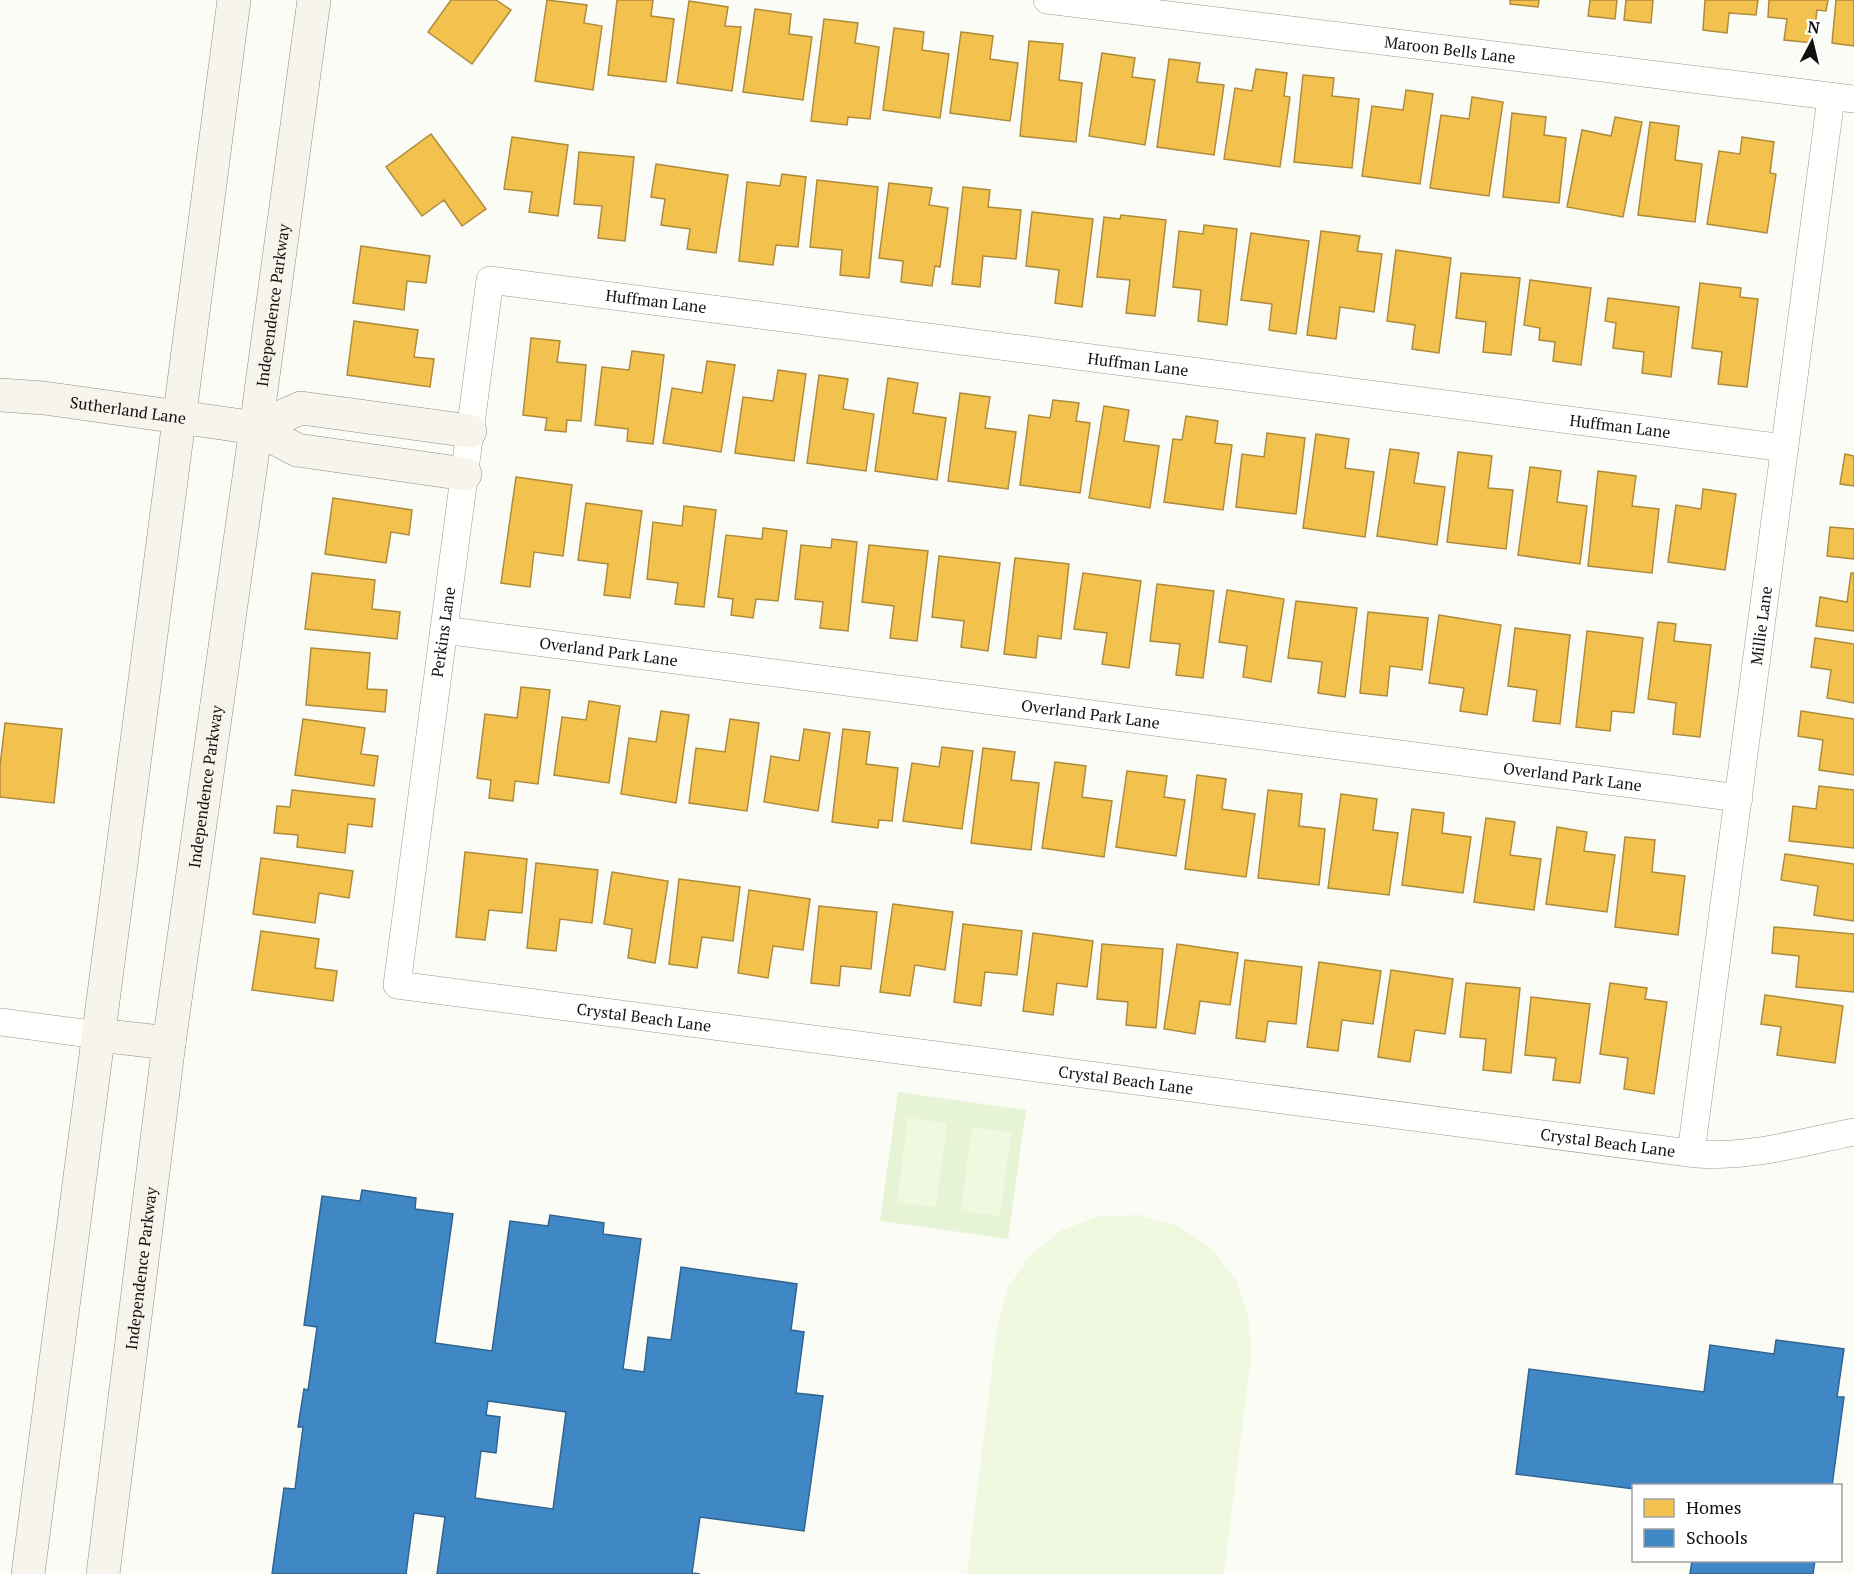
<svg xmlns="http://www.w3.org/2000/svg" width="1854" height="1574" viewBox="0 0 1854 1574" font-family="'PT Serif',serif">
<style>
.green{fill:#e6f4d5}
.pitch{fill:#f0f8df}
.homes{fill:#f2c14e;stroke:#ae8c3c;stroke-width:1.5}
.schools{fill:#3f88c5;stroke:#31648f;stroke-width:1.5;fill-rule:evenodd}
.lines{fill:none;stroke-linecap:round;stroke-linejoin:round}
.street-casing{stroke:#979795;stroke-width:28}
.secondary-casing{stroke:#8d8d8b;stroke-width:34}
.street{stroke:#fffffe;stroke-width:27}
.secondary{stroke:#f6f4eb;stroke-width:33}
.labels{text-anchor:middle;stroke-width:6;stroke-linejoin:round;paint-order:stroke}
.street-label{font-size:16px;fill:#111;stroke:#fff}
</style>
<rect width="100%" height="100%" fill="#fcfcf7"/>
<!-- green -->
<path class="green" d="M898 1092 1026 1110 1008 1239 880 1221Z"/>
<!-- pitch -->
<path class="pitch" d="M908 1118 947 1123 936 1207 897 1203Z
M972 1127 1011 1132 1000 1216 961 1211Z
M1140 1215 1178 1226 1211 1248 1236 1280 1249 1318 1251 1358 1224 1574H967L997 1327 1008 1288 1030 1255 1062 1230 1099 1216Z"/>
<!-- homes -->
<path class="homes" d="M451 0H496L511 10 472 64 428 32Z
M547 0 587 5 584 23 602 26 593 90 535 81Z
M617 0H653L651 16 674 19 666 82 608 75Z
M1510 0H1539L1538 7 1510 4Z
M1590 0H1617L1615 19 1588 16Z
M1626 0H1653L1651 23 1624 20Z
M1705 0H1758L1756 15 1729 13 1727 33 1703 30Z
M1769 0H1828L1826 11 1817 10 1813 43 1784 40 1787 19 1768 17Z
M1836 0H1854V46L1832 43Z
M689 1 728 7 725 26 741 27 732 91 677 83Z
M755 9 791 14 789 34 812 37 803 100 743 92Z
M824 19 858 23 855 43 879 47 870 119 848 117 847 125 811 121Z
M894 28 924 32 922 50 949 54 940 118 883 110Z
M961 32 993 36 990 59 1018 63 1010 121 950 113Z
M1029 41 1063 44 1059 80 1082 83 1076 142 1020 136Z
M1102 53 1135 58 1132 77 1155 80 1145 145 1089 136Z
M1169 59 1200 63 1197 82 1224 85 1214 155 1157 147Z
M1256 69 1287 73 1284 96 1290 97 1280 167 1224 159 1235 88 1252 91Z
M1303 75 1334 78 1332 96 1359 99 1352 168 1294 162Z
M1406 90 1433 94 1420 184 1362 176 1372 106 1403 110Z
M1472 97 1503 102 1489 196 1430 188 1441 115 1469 119Z
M1512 113 1546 117 1544 135 1566 138 1559 203 1503 197Z
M1615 117 1642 122 1623 217 1567 207 1582 130 1611 136Z
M1650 122 1679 126 1675 160 1702 164 1695 222 1638 215Z
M431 134 486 209 462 226 444 200 422 216 386 167Z
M512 137 568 145 558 216 529 212 532 192 504 189Z
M1742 137 1774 142 1770 173 1776 174 1767 233 1707 224 1719 151 1740 154Z
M579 152 634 157 625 241 598 238 602 206 574 204Z
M656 164 728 175 716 253 687 249 690 229 661 225 665 199 651 197Z
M782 174 806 177 798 247 776 245 773 265 739 261 747 182 780 186Z
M817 180 878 187 869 278 840 275 842 250 810 247Z
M889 183 932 188 929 205 948 208 940 267 935 266 932 286 901 282 903 261 879 258Z
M963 187 990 190 988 207 1021 210 1016 259 983 256 980 287 952 284Z
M1032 212 1093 219 1082 307 1055 303 1059 270 1026 266Z
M1121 215 1166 220 1155 316 1126 313 1130 280 1097 277 1104 217 1120 219Z
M1204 225 1237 229 1227 325 1198 321 1201 290 1173 287 1179 231 1203 234Z
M1321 231 1360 236 1357 251 1382 254 1374 312 1340 307 1336 339 1307 335Z
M1251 233 1309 241 1296 334 1269 330 1272 304 1241 300Z
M361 246 430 256 426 283 407 281 404 310 353 303Z
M1396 250 1451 258 1439 353 1412 349 1415 325 1387 321Z
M1461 273 1520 278 1511 355 1483 352 1486 322 1456 318Z
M1530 280 1591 288 1581 365 1553 361 1555 342 1539 340 1540 328 1524 325Z
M1700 283 1741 288 1740 297 1758 299 1747 387 1718 384 1722 352 1692 348Z
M1608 298 1679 307 1671 377 1642 373 1644 352 1613 348 1616 323 1605 321Z
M354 321 418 330 414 357 434 359 430 387 347 375Z
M531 338 560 341 557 362 586 365 581 421 567 420 566 432 545 430 547 418 523 415Z
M632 351 664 355 653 444 627 441 628 429 595 425 602 367 629 370Z
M707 361 735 365 721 452 663 443 672 388 702 393Z
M778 370 806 374 794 461 735 453 743 397 773 401Z
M819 375 848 379 843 409 874 414 866 471 807 463Z
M888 378 918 383 913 413 946 418 937 480 875 471Z
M960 393 990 397 985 428 1016 432 1008 489 948 481Z
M1053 400 1079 403 1076 421 1090 423 1080 493 1020 485 1029 415 1050 418Z
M1104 406 1129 410 1124 441 1159 446 1150 508 1089 498Z
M1186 416 1218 421 1215 443 1232 445 1223 510 1164 502 1173 439 1182 440Z
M1267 433 1305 438 1296 514 1236 507 1242 454 1264 457Z
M1316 434 1349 439 1345 468 1374 472 1365 537 1303 528Z
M1390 449 1419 453 1414 483 1445 487 1437 545 1377 536Z
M1458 452 1492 456 1488 488 1513 490 1506 549 1447 542Z
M1845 454 1854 456V486L1840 484Z
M1530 467 1561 471 1557 502 1587 506 1580 564 1518 555Z
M1598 471 1636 476 1632 506 1659 509 1652 573 1588 566Z
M516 477 572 485 563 556 534 552 530 587 501 583Z
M1703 489 1736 494 1725 570 1668 562 1676 505 1701 509Z
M333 498 412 510 409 535 391 532 386 563 325 554Z
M586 503 642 511 630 598 604 595 608 564 578 560Z
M684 506 716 510 704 607 675 604 678 583 647 579 653 522 682 526Z
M1830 527 1854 529V559L1827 556Z
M763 528 787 531 778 601 756 599 753 618 731 615 733 599 718 597 726 535 762 539Z
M832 539 857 542 848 631 820 628 823 602 795 599 801 545 831 548Z
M869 545 928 551 917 641 890 638 894 606 862 602Z
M939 556 1000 563 988 651 961 647 964 621 932 617Z
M1015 558 1069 564 1061 639 1038 636 1036 658 1004 654Z
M312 573 375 580 372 609 400 612 397 639 305 629Z
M1083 573 1141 581 1129 668 1102 664 1107 633 1074 629Z
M1851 573H1854V631L1816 626 1820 597 1847 602Z
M1157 584 1214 591 1203 678 1176 675 1180 644 1150 641Z
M1227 590 1284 599 1271 682 1243 677 1247 646 1219 642Z
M1296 601 1357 608 1345 697 1318 693 1322 662 1288 658Z
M1368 612 1428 618 1422 670 1390 666 1387 696 1360 693Z
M1439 615 1501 625 1487 715 1460 711 1464 688 1429 683Z
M1658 622 1676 624 1674 641 1711 645 1700 737 1673 734 1676 703 1648 699Z
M1515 628 1570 635 1560 724 1533 721 1537 690 1508 686Z
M1587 631 1643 638 1634 713 1612 711 1610 731 1576 727Z
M1815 638 1854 644V703L1827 698 1831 670 1811 667Z
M311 648 370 653 367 689 387 690 385 712 306 705Z
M521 687 550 690 538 784 515 781 513 801 489 798 491 780 477 778 485 714 517 718Z
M589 701 620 706 609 783 554 775 562 717 586 720Z
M661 711 689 715 676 803 621 794 629 738 656 742Z
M1801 711 1854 719V775L1819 770 1823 740 1798 736Z
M303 719 365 728 361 754 378 756 374 786 295 775Z
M730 719 759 723 747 811 689 803 696 748 725 752Z
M5 723 62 729 54 803 0 797V766Z
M804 729 830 733 818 811 764 802 771 756 799 761Z
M843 729 870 732 866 764 898 768 892 821 879 820 878 828 832 822Z
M942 747 973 751 962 829 903 821 912 763 939 767Z
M983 748 1015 752 1011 780 1039 783 1031 850 971 843Z
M1055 762 1086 766 1082 797 1112 801 1104 857 1042 848Z
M1127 771 1167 776 1164 797 1185 800 1176 856 1116 847Z
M1197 775 1226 779 1222 809 1255 814 1246 877 1185 869Z
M1819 786 1854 790V848L1789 841 1793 806 1816 809Z
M292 790 375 799 372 827 348 824 345 853 297 847 298 835 274 833 277 806 290 807Z
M1268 790 1302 794 1299 826 1325 829 1319 885 1258 878Z
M1341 794 1377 799 1373 830 1398 833 1389 895 1328 888Z
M1412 809 1444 813 1442 833 1471 837 1463 893 1402 885Z
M1486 818 1515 822 1510 855 1541 859 1534 910 1474 902Z
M1557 827 1587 832 1584 851 1615 855 1607 912 1546 904Z
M1625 837 1655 840 1652 872 1685 876 1678 935 1615 927Z
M465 852 527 859 522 913 489 910 485 940 456 937Z
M1785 854 1854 864V921L1814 915 1818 886 1781 880Z
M261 858 353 871 349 898 319 893 315 923 253 914Z
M536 863 598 870 592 923 560 919 556 951 527 948Z
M612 872 668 881 655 963 628 958 632 929 604 924Z
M679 879 740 887 733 941 702 937 697 968 669 964Z
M749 890 810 899 803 950 773 946 768 978 738 973Z
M893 904 953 912 945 970 915 965 910 996 880 992Z
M819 906 877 912 871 969 841 966 839 986 811 983Z
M963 924 1022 931 1017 975 985 972 981 1006 954 1002Z
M1774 927 1854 934V992L1796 987 1799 956 1772 953Z
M261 931 319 939 315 968 337 971 333 1001 252 990Z
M1033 933 1093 941 1087 987 1057 983 1053 1015 1023 1011Z
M1102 944 1163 949 1156 1028 1126 1025 1128 1002 1097 999Z
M1177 944 1238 953 1230 1005 1200 1001 1195 1034 1164 1029Z
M1245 960 1302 967 1296 1024 1268 1021 1265 1042 1236 1038Z
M1319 962 1381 971 1373 1024 1342 1020 1338 1051 1307 1047Z
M1391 970 1453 979 1445 1034 1415 1030 1410 1062 1378 1057Z
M1466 983 1520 988 1511 1073 1483 1070 1486 1039 1460 1037Z
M1610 983 1647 988 1645 999 1667 1002 1654 1094 1624 1089 1628 1058 1600 1054Z
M1765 995 1843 1006 1835 1063 1777 1055 1781 1027 1761 1024Z
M1531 997 1590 1004 1580 1083 1553 1080 1556 1058 1525 1055Z"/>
<!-- schools -->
<path class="schools" d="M362 1190 416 1198 415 1209 453 1214 435 1343 492 1351 510 1221 548 1226 550 1215 604 1223 603 1234 641 1239 623 1369 644 1372 648 1337 671 1340 681 1267 797 1284 791 1330 804 1332 796 1393 823 1396 804 1531 700 1517 692 1573 700 1574H437L445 1517 414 1513 406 1574H272L284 1488 295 1489 303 1427H298L304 1389 308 1390 317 1327 304 1325 322 1196 360 1201ZM488 1401 566 1412 553 1509 475 1498 481 1451 496 1453 500 1417 486 1415Z
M1776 1340 1844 1349 1837 1397H1844L1832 1486H1634V1489L1516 1474 1529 1369 1704 1392 1710 1345 1774 1354Z
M1692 1560H1815L1813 1574H1690Z"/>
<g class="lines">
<!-- street casing -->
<g class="street-casing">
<g id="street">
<path id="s1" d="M1047 0 1854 99"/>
<path id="s2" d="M1785 448 490 280 397 985 1697 1154C1750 1158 1802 1142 1854 1132"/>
<path id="s3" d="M444 630 1739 798"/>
<path d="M0 1022 98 1035"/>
<path id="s4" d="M1691 1153 1831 98"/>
</g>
</g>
<!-- secondary casing -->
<g class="secondary-casing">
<g id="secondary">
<path id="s5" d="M0 395 44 398 256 428 297 450 465 474"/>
<path d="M256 428 301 408 470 431"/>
<path d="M98 1035 169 1043"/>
<path d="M28 1574 234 0"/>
<path id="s6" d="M103 1574 169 1043 256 428 314 0"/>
</g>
</g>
<!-- street -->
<use href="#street" class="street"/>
<!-- secondary -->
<use href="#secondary" class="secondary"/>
</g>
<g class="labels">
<!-- street labels -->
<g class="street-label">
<text dy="6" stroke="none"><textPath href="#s1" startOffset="406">Maroon Bells Lane</textPath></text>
<text transform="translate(656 301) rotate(7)" y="6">Huffman Lane</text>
<text dy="6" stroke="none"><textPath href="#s6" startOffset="1280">Independence Parkway</textPath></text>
<text transform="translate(1138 364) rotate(7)" y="6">Huffman Lane</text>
<text dy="6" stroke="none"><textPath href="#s5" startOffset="129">Sutherland Lane</textPath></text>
<text transform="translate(1620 426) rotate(7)" y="6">Huffman Lane</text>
<text dy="6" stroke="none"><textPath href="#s4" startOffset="532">Millie Lane</textPath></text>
<text transform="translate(443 632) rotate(-82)" y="6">Perkins Lane</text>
<text dy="6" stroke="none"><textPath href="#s3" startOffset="166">Overland Park Lane</textPath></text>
<text dy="6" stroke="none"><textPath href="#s3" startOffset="652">Overland Park Lane</textPath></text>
<text dy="6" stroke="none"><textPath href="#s3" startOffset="1138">Overland Park Lane</textPath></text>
<text dy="6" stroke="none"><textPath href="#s6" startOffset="794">Independence Parkway</textPath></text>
<text dy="6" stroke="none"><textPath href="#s2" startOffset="2266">Crystal Beach Lane</textPath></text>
<text dy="6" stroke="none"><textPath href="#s2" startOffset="2752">Crystal Beach Lane</textPath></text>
<text dy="6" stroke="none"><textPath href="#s2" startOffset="3238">Crystal Beach Lane</textPath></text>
<text dy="6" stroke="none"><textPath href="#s6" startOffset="308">Independence Parkway</textPath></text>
</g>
</g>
<!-- legend -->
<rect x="1632" y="1484" width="210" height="78" fill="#ffffff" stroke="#a0a0a0" stroke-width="1.5"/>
<rect x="1644" y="1499" width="30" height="18" fill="#f2c14e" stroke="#a0a0a0" stroke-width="1.5"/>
<text x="1686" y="1514" font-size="18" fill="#111111">Homes</text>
<rect x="1644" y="1529" width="30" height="18" fill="#3f88c5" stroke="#a0a0a0" stroke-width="1.5"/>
<text x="1686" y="1544" font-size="18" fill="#111111">Schools</text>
<!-- north arrow -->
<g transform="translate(1812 42) rotate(7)" stroke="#ffffff" stroke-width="4.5" paint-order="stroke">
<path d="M0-4.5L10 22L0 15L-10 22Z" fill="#111111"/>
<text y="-9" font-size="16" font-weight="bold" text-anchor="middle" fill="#111111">N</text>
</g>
</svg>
